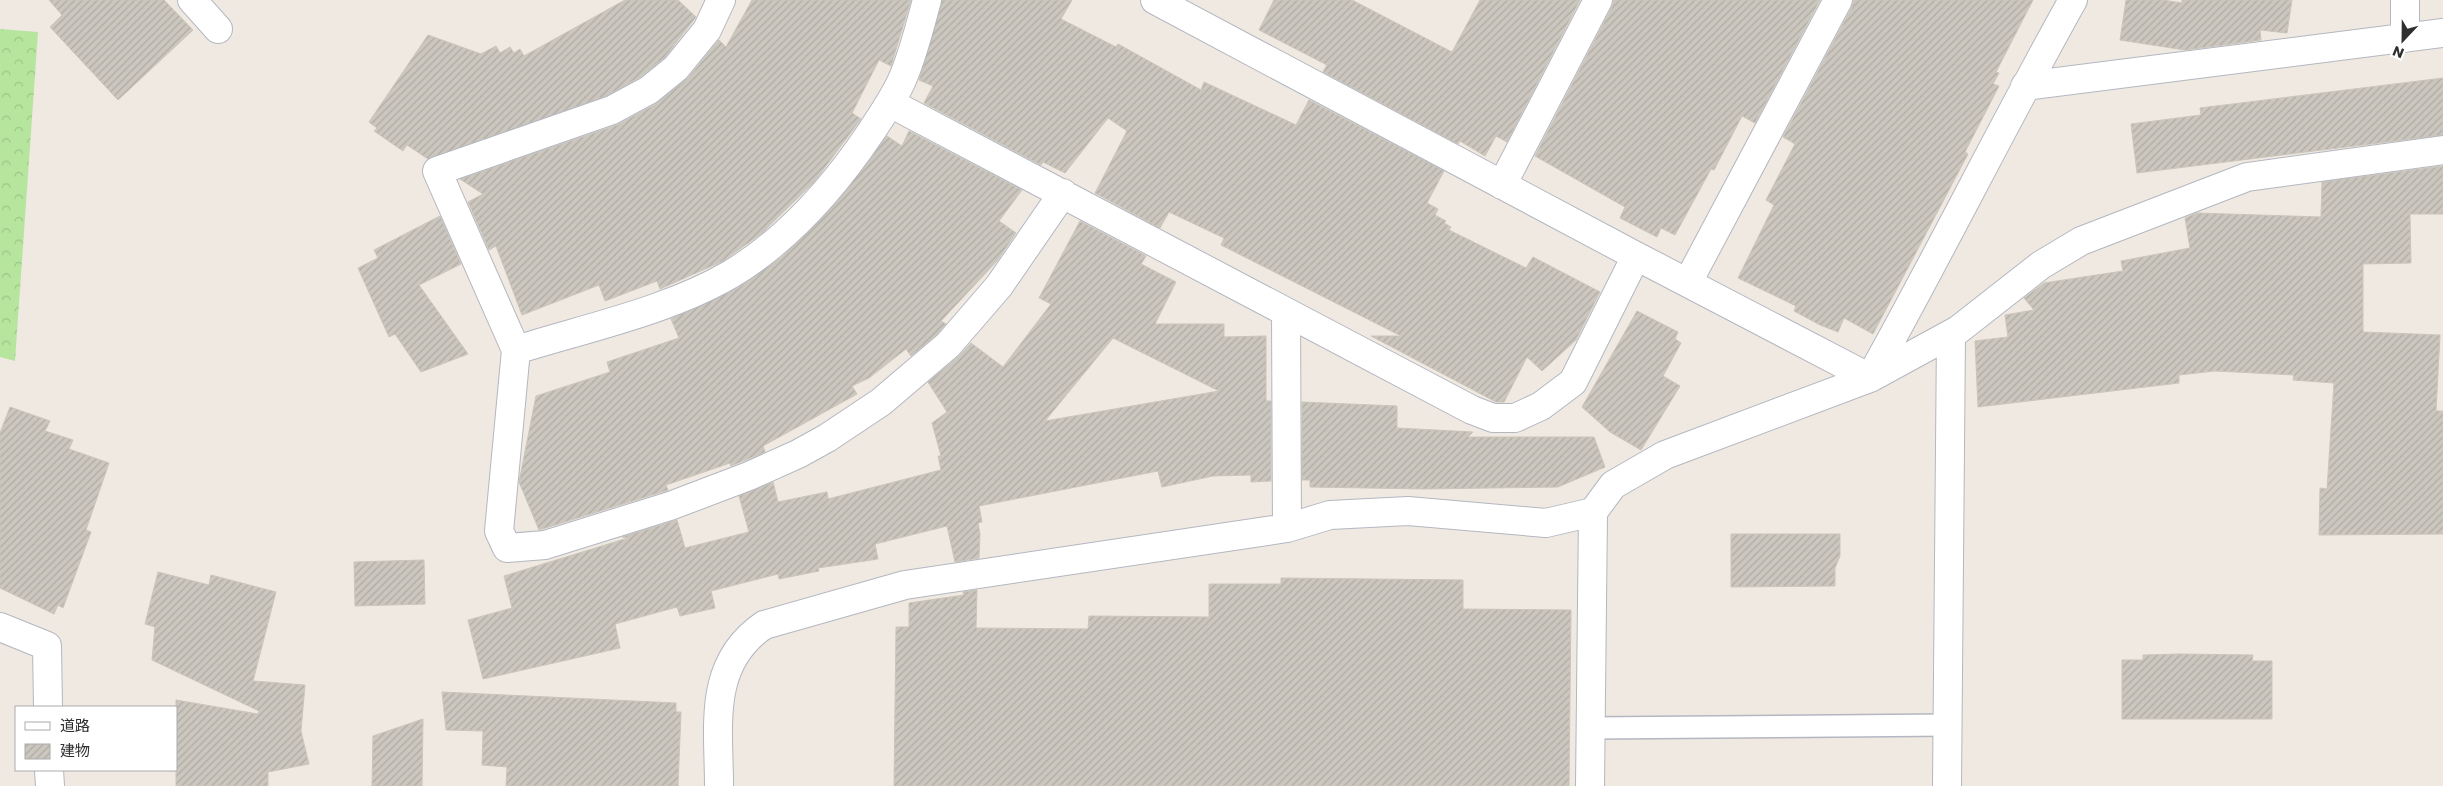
<svg xmlns="http://www.w3.org/2000/svg" width="2443" height="786" viewBox="0 0 2443 786" font-family="Poppins,'Noto Sans JP',sans-serif">
<style>
.forest{fill:url(#forest-crowns)}
.building{fill:url(#building-hatch);stroke:#cbc5ba;fill-rule:evenodd}
.lines{fill:none;stroke-linecap:round;stroke-linejoin:round}
.lane-casing{stroke:#b4b7c1;stroke-width:24}
.street-casing{stroke:#b4b7c1;stroke-width:30}
.lane{stroke:#fff;stroke-width:21}
.street{stroke:#fff;stroke-width:28}
</style>
<defs>
<pattern id="forest-crowns" width="20" height="18" patternUnits="userSpaceOnUse" patternTransform="scale(1.25)"><rect width="20" height="18" fill="#b6e59e"/><path d="M2 6a3 3 0 1 1 6 0M12 15a3 3 0 1 1 6 0" fill="none" stroke="#9dc588"/></pattern>
<pattern id="building-hatch" width="6" height="6" patternUnits="userSpaceOnUse" patternTransform="scale(1.25)"><rect width="6" height="6" fill="#cbc7bf"/><path d="M-1 1l2-2M0 6l6-6M5 7l2-2" fill="none" stroke="#afaba4"/></pattern>
</defs>
<rect width="100%" height="100%" fill="#efe9e1"/>
<!-- forest -->
<path class="forest" d="M0 29 38 32 15 361 0 357Z"/>
<!-- building -->
<path class="building" d="M49 0H164L193 30 118 100 50 27 62 15Z
M625 0H678L696 17 665 57 640 77 606 96 428 159 407 145 403 151 374 131 377 128 369 122 428 35 481 54 496 46 500 53 510 47 514 53 520 49 524 56Z
M752 0H911L891 66 879 60 852 113 861 119 814 182 762 233 723 261 660 289 657 281 605 301 599 285 522 315 496 246 489 250 468 202 483 194 460 179 617 125 656 104 688 78 719 40 726 47Z
M942 0H1072L1061 19 1116 47 1118 44 1201 90 1204 82 1296 125 1309 100 1444 171 1427 203 1438 209 1435 215 1446 221 1444 223 1451 227 1449 230 1526 268 1533 257 1600 292 1576 340 1542 371 1527 357 1504 402H1496L1371 336H1401L1221 245 1224 238 1169 212 1160 228 1095 193 1127 131 1108 118 1065 173 1043 162 1041 165 924 103 933 86 919 80Z
M1274 0H1352L1452 52 1480 0H1580L1507 142 1496 136 1485 156 1460 141 1458 144 1323 72 1327 65 1259 30Z
M1614 0H1820L1755 123 1742 116 1714 170 1711 169 1675 235 1661 228 1657 237 1620 218 1625 207 1535 156 1612 7Z
M1854 0H2033L1996 72 1999 73 1993 84 1999 86 1965 152 1968 154 1873 334 1844 318 1838 332 1820 325 1794 311 1796 306 1738 278 1774 205 1766 200 1795 144 1783 137 1852 7Z
M2126 0H2163L2182 3V0H2292L2287 33 2260 30 2261 40 2185 50 2120 40Z
M2443 78V135L2137 173 2131 124 2201 115 2200 108Z
M909 131 1022 190 999 221 1016 233 997 261 941 321 946 324 937 334 911 356 906 349 869 378 852 386 857 394 763 446 765 452 731 466 730 463 666 485 668 490 665 491 539 530 519 482 536 396 610 372 607 362 679 338 671 319 738 288 782 257 837 202 887 136 902 146Z
M2443 166V214H2410L2411 263 2363 264V332L2440 335 2436 411H2443V534L2319 535 2320 488 2327 489 2334 383 2293 380 2294 375 2215 371 2179 375V383L1978 407 1975 341 2008 337 2005 315 2034 310 2024 298 2044 283 2123 271 2121 261 2190 248 2185 218 2197 213 2321 217 2322 182Z
M440 216 461 264 419 285 468 354 421 372 395 334 389 337 358 268 378 258 374 250Z
M1080 221 1146 256 1141 264 1176 282 1155 324H1224V337L1266 336V401H1271V481L1251 482V475L1213 476 1162 487 1158 471 979 506 982 522 978 523 980 534 979 558 955 562 947 526 875 544 878 559 818 568 819 571 779 579 778 574 711 591 715 608 680 616 677 607 615 624 620 648 483 679 468 620 512 608 504 576 628 538 622 537 677 520 685 548 749 532 739 496 773 482 778 502 827 492 828 499 941 470 938 456H941L932 423 947 412 928 382 958 357 971 343 1003 367 1051 304 1039 298ZM1113 338 1219 391 1045 421Z
M1637 311 1678 332 1675 339 1681 343 1663 376 1680 386 1641 450 1610 432 1582 407Z
M1302 402 1397 406V428L1473 432 1468 437H1594L1605 467 1558 487 1424 489 1310 487V480H1302Z
M10 407 50 421 45 431 73 440 69 449 109 463 86 530 91 532 63 608 58 605 54 614 0 588V433Z
M1731 534H1840V556L1835 568V586L1731 587Z
M424 560 425 604 355 606 354 562Z
M158 572 209 585 211 575 276 592 253 681 305 685 301 731 309 764 268 772V786H176V700L258 714 259 711 152 660 155 627 145 624Z
M1281 578 1463 580V609L1571 610 1569 786H894L896 627H909V603L964 595 963 592 977 590 976 628 1088 629 1089 616 1209 617V584H1281Z
M2180 654 2253 655 2252 661H2272V719H2122V660H2143V655Z
M442 692 676 703V712H681L678 786H506L507 767 482 765 483 731 446 730Z
M423 719 422 786H372L373 736Z"/>
<g class="lines">
<!-- lane casing -->
<g class="lane-casing">
<path id="lane" d="M1590 728 1948 725"/>
</g>
<!-- street casing -->
<g class="street-casing">
<path id="street" d="M192 0 218 29
M721 0 707 30 676 68 649 90 612 110 437 171 516 350 499 531 507 548 545 545 670 506 749 476 798 454 827 438 881 402 948 345 999 286 1063 193
M1155 0 1636 256 1870 378
M2405 38V0
M2025 86 2443 33
M890 103 1472 410 1493 418H1515L1541 406 1573 382 1636 256
M1502 185 1598 0
M1688 282 1838 0
M1286 313 1287 528
M516 350C586 328 668 311 731 274 789 239 834 187 871 132 882 115 894 98 902 80 913 55 920 26 927 0
M1870 378C1940 253 2003 125 2073 0
M0 627 47 646 48 707
M49 770 50 786
M719 786C719 726 707 664 764 625L905 585 1287 528 1330 515 1408 511 1546 523 1593 512 1613 485 1665 455 1870 378 1958 330 2041 265 2081 241 2247 177 2443 150
M1590 786 1593 512
M1947 786 1951 334"/>
</g>
<!-- lane -->
<use href="#lane" class="lane"/>
<!-- street -->
<use href="#street" class="street"/>
</g>
<!-- legend -->
<rect x="15" y="706" width="162" height="65" fill="#ffffff" stroke="#ababab"/>
<rect x="25" y="722" width="25" height="8" fill="#ffffff" stroke="#ababab"/>
<text x="60" y="731" font-size="15" fill="#2e2e2e">道路</text>
<rect x="25" y="744" width="25" height="15" fill="url(#building-hatch)" stroke="#ababab"/>
<text x="60" y="756" font-size="15" fill="#2e2e2e">建物</text>
<!-- north arrow -->
<g transform="translate(2403 40) rotate(202)" stroke="#ffffff" stroke-width="4" paint-order="stroke">
<path d="M0-4L9 19L0 12L-9 19Z" fill="#2e2e2e"/>
<text y="-8" font-size="14" font-weight="bold" text-anchor="middle" fill="#2e2e2e">N</text>
</g>
</svg>
